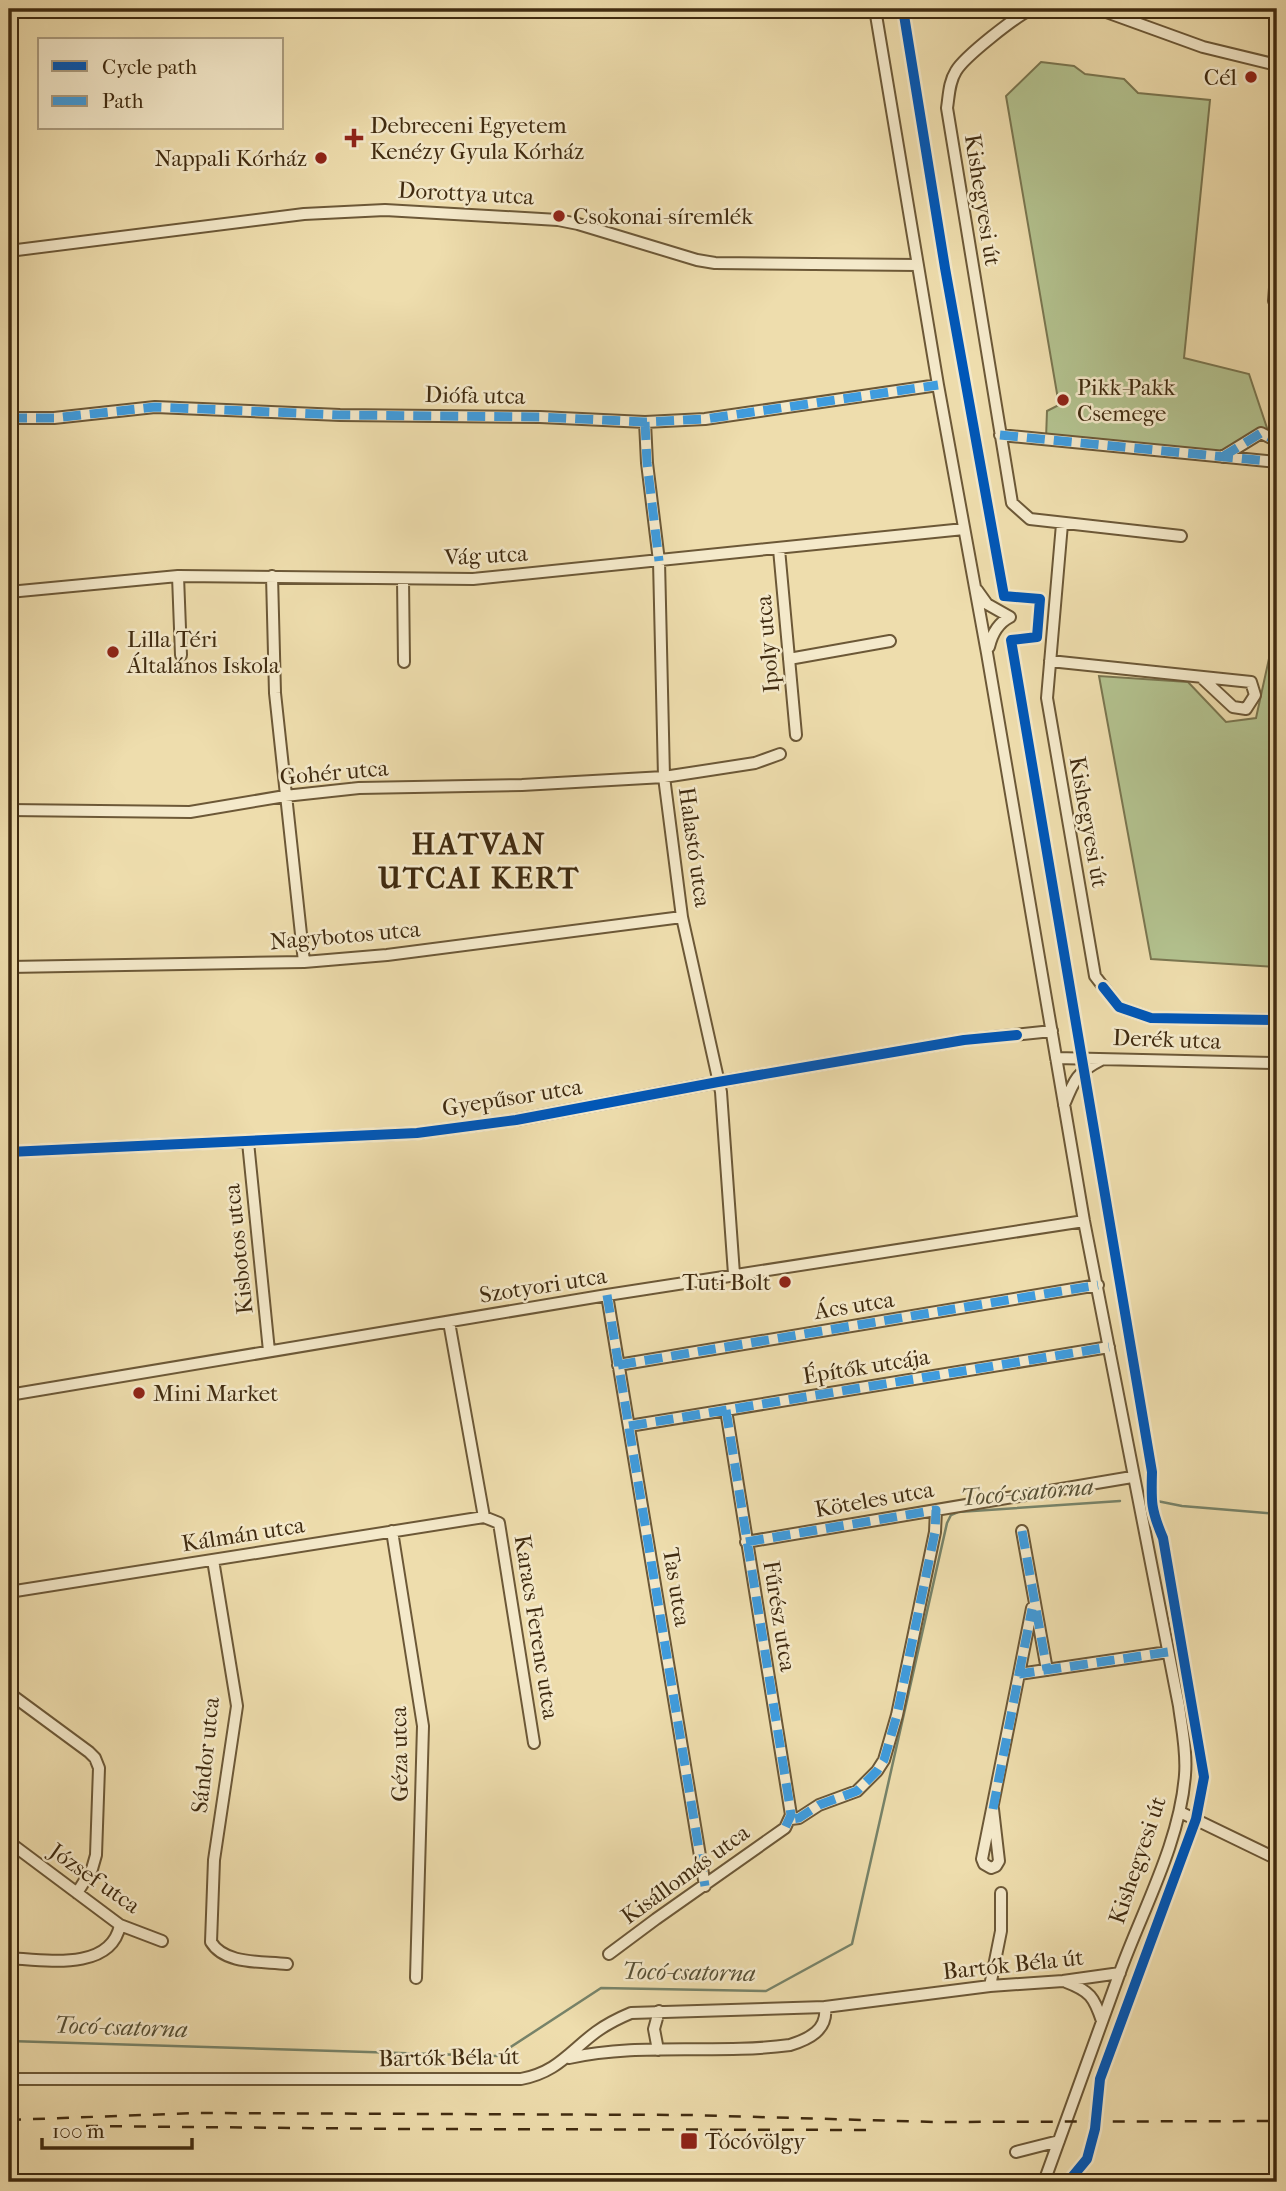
<svg xmlns="http://www.w3.org/2000/svg" width="1286" height="2191" viewBox="0 0 1286 2191" font-family="'IM FELL French Canon',serif">
<style>
.green{fill:#b3c28f;stroke:#7a7650;stroke-width:2}
.lines{fill:none;stroke-linecap:round;stroke-linejoin:round}
.stream{stroke:#778369;stroke-width:2.5}
.minor-casing{stroke:#6c5837;stroke-width:14}
.minor{stroke:#f4e9ca;stroke-width:10}
.rail{stroke:#402b10;stroke-width:2.5;stroke-dasharray:12 12;stroke-linecap:butt}
.quiet{stroke:#3f9cde;stroke-width:9;stroke-dasharray:18 9;stroke-linecap:butt}
.cycleway-casing{stroke:#f4e9ca;stroke-width:15}
.cycleway{stroke:#0057b8;stroke-width:10}
.poi-dot{fill:#8f2418;stroke:#f4e9ca;stroke-width:2.5}
.labels{text-anchor:middle;stroke-width:5;stroke-linejoin:round;paint-order:stroke}
.poi-label{font-size:23px;fill:#402b10;stroke:#f4e9ca;text-anchor:start}
.street-label{font-size:23px;fill:#402b10;stroke:#f4e9ca}
.water-label{font-size:24px;font-style:italic;fill:#575035;stroke:#f4e9ca}
.district-label{font-size:30px;font-weight:bold;letter-spacing:2px;fill:#402b10;stroke:#f4e9ca}
</style>
<rect width="100%" height="100%" fill="#eeddad"/>
<filter id="stains"><feTurbulence type="fractalNoise" baseFrequency=".00286" numOctaves="4"/><feColorMatrix values="0 0 0 0 .2 0 0 0 0 .09 0 0 0 0 .02 0 0 0 .5 -.17"/></filter>
<radialGradient id="worn" r=".72"><stop offset=".6" stop-color="#630" stop-opacity="0"/><stop offset="1" stop-color="#630" stop-opacity=".3"/></radialGradient>
<!-- green -->
<path class="green" d="M1041 62 1074 66 1085 74 1124 79 1138 93 1210 100 1184 358 1249 374 1270 437 1261 433 1222 457 1046 439 1047 411 1059 405 1006 96Z
M1277 622V967L1151 959 1099 676 1188 682 1226 722 1256 718Z"/>
<g class="lines">
<!-- stream -->
<path class="stream" d="M1157 1501 1182 1506 1277 1514
M9 2041 497 2056 601 1988 766 1991 852 1944 947 1523 951 1515 958 1512 1120 1501"/>
<!-- minor casing -->
<g class="minor-casing">
<path id="minor" d="M875 9 938 385 987 653 1084 1221 1179 1706C1182 1729 1187 1752 1185 1775 1180 1842 1143 1909 1120 1972 1094 2042 1070 2112 1044 2182
M1032 9C1017 15 964 57 956 71 949 82 949 95 947 108L1012 503 1030 519 1181 536
M1098 9 1203 47 1277 65
M9 251 304 214 385 210 558 220 578 224 697 260 715 263 918 265
M1277 262 1274 301H1277
M9 418H54L155 407 340 415 540 417 645 422 705 419 938 385
M645 422 647 463 659 561 664 777 682 917 721 1092 734 1274
M1000 435 1277 462
M1222 457 1261 433 1277 441
M1062 524 1047 698 1095 976 1119 1007 1151 1018 1277 1020
M779 549 796 735
M178 576 181 655
M272 576 275 693 304 962
M403 579 404 662
M977 590 987 604 1010 617C998 623 992 634 989 647
M9 592 178 576 473 579 964 529
M789 659 890 641
M1050 661 1251 682 1255 695 1246 709 1233 707 1202 678
M9 810 190 812 285 796 359 788 522 785 664 777 755 763 780 754
M9 967 304 962 387 955 682 917
M1056 1058 1277 1063
M1064 1105C1074 1080 1077 1072 1101 1060
M248 1142 269 1351
M9 1152 417 1133 516 1120 718 1082 964 1040 1052 1031
M607 1295 705 1886
M449 1322 484 1517
M618 1365 1098 1285
M9 1395 607 1295 1084 1221
M629 1426 1109 1347
M392 1531 423 1726 416 1978
M1022 1531 1047 1670
M746 1542 1132 1477
M213 1560 237 1706 214 1860 211 1942C225 1965 262 1961 287 1964
M9 1592 484 1517 499 1523 534 1743
M1019 1674 1032 1608
M9 1693 89 1752 95 1758 99 1768 96 1855 92 1869 77 1893
M993 1809 999 1861 996 1866 991 1868 984 1864 982 1859 1019 1674 1168 1652
M1180 1812 1277 1859
M791 1819 799 1818 819 1805 857 1791 877 1771 884 1760 897 1715 935 1532 936 1510
M9 1842 120 1925 162 1941
M609 1954 656 1919 785 1828 791 1815 726 1410
M9 1958C44 1960 111 1972 120 1925
M1066 1982C1090 1991 1094 1997 1102 2021
M990 1986 1001 1931V1893
M658 2050 654 2029 659 2011
M569 2058C641 2042 716 2055 790 2045 809 2039 828 2030 825 2007
M9 2079H521C557 2072 568 2053 596 2032 607 2024 619 2018 631 2013L825 2007 990 1986 1063 1981 1120 1973
M1016 2152 1059 2141"/>
</g>
<!-- minor -->
<use href="#minor" class="minor"/>
<!-- rail -->
<path class="rail" d="M9 2120 197 2113 689 2115 935 2122 1277 2121
M86 2126 406 2129 877 2130"/>
<!-- quiet -->
<path class="quiet" d="M9 418H54L155 407 340 415 540 417 645 422 705 419 938 385
M645 422 647 463 659 561
M1000 435 1277 462
M1222 457 1261 433 1277 441
M607 1295 705 1886
M618 1365 1098 1285
M726 1410 789 1801 791 1815 785 1828
M629 1426 1109 1347
M1022 1531 1047 1670
M746 1542 936 1510 935 1532 897 1715 884 1760 877 1771 857 1791 819 1805 799 1818 791 1819
M1019 1674 1032 1609
M993 1809 1019 1674 1168 1652"/>
<!-- cycleway casing -->
<g class="cycleway-casing">
<path id="cycleway" d="M903 9 945 268 1004 596 1040 599 1037 637 1011 640 1152 1472C1151 1502 1151 1510 1163 1538L1204 1777 1196 1819 1100 2079 1095 2129 1087 2159 1068 2182
M1103 987 1119 1007 1151 1018 1277 1020
M9 1152 417 1133 516 1120 718 1082 964 1040 1017 1035"/>
</g>
<!-- cycleway -->
<use href="#cycleway" class="cycleway"/>
</g>
<!-- markers -->
<g class="poi-dot">
<circle cx="1251" cy="77" r="7"/>
<path d="M350.5 127.5h7v7h7v7h-7v7h-7v-7h-7v-7h7z"/>
<circle cx="321" cy="158" r="7"/>
<circle cx="559" cy="216" r="7"/>
<circle cx="1063" cy="400" r="7"/>
<circle cx="113" cy="652" r="7"/>
<circle cx="785" cy="1282" r="7"/>
<circle cx="139" cy="1393" r="7"/>
<rect x="680" y="2132" width="18" height="18" rx="3.5"/>
</g>
<g class="labels">
<!-- poi labels -->
<g class="poi-label">
<text x="1237" y="85" text-anchor="end">Cél</text>
<text x="370" y="133">Debreceni Egyetem<tspan x="370" dy="26">Kenézy Gyula Kórház</tspan></text>
<text x="307" y="166" text-anchor="end">Nappali Kórház</text>
<text x="573" y="224">Csokonai-síremlék</text>
<text x="1077" y="395">Pikk-Pakk<tspan x="1077" dy="26">Csemege</tspan></text>
<text x="127" y="647">Lilla Téri<tspan x="127" dy="26">Általános Iskola</tspan></text>
<text x="771" y="1290" text-anchor="end">Tuti Bolt</text>
<text x="153" y="1401">Mini Market</text>
<text x="705" y="2149">Tócóvölgy</text>
</g>
<!-- street labels -->
<g class="street-label">
<text transform="translate(466 193) rotate(3)" y="8">Dorottya utca</text>
<text transform="translate(983 200) rotate(81)" y="8">Kishegyesi út</text>
<text transform="translate(475 395) rotate(1)" y="8">Diófa utca</text>
<text transform="translate(486 555) rotate(-3)" y="8">Vág utca</text>
<text transform="translate(767 644) rotate(-95)" y="8">Ipoly utca</text>
<text transform="translate(334 772) rotate(-5)" y="8">Gohér utca</text>
<text transform="translate(1089 822) rotate(80)" y="8">Kishegyesi út</text>
<text transform="translate(695 847) rotate(82)" y="8">Halastó utca</text>
<text transform="translate(345 935) rotate(-5)" y="8">Nagybotos utca</text>
<text transform="translate(1167 1039) rotate(2)" y="8">Derék utca</text>
<text transform="translate(512 1097) rotate(-9)" y="8">Gyepűsor utca</text>
<text transform="translate(238 1249) rotate(-96)" y="8">Kisbotos utca</text>
<text transform="translate(543 1285) rotate(-9)" y="8">Szotyori utca</text>
<text transform="translate(854 1305) rotate(-9)" y="8">Ács utca</text>
<text transform="translate(866 1366) rotate(-9)" y="8">Építők utcája</text>
<text transform="translate(874 1499) rotate(-10)" y="8">Köteles utca</text>
<text transform="translate(243 1534) rotate(-9)" y="8">Kálmán utca</text>
<text transform="translate(677 1587) rotate(81)" y="8">Tas utca</text>
<text transform="translate(780 1616) rotate(81)" y="8">Fűrész utca</text>
<text transform="translate(537 1627) rotate(81)" y="8">Karacs Ferenc utca</text>
<text transform="translate(399 1754) rotate(-91)" y="8">Géza utca</text>
<text transform="translate(205 1755) rotate(-84)" y="8">Sándor utca</text>
<text transform="translate(1137 1860) rotate(-71)" y="8">Kishegyesi út</text>
<text transform="translate(685 1874) rotate(-36)" y="8">Kisállomás utca</text>
<text transform="translate(95 1878) rotate(35)" y="8">József utca</text>
<text transform="translate(1013 1964) rotate(-6)" y="8">Bartók Béla út</text>
<text transform="translate(449 2057) rotate(-1)" y="8">Bartók Béla út</text>
</g>
<!-- water labels -->
<g class="water-label">
<text transform="translate(1027 1492) rotate(-5)" y="8">Tocó-csatorna</text>
<text transform="translate(689 1972) rotate(1)" y="8">Tocó-csatorna</text>
<text transform="translate(121 2027) rotate(2)" y="8">Tocó-csatorna</text>
</g>
<!-- district labels -->
<g class="district-label">
<text x="479" y="854">HATVAN<tspan x="479" dy="34">UTCAI KERT</tspan></text>
</g>
</g>
<!-- margin -->
<rect width="1286" height="2191" fill="none" stroke="#eeddad" stroke-width="35"/>
<rect x="10" y="10" width="1265" height="2170" fill="none" stroke="#402b10" stroke-width="3.5"/>
<rect x="18" y="18" width="1251" height="2156" fill="none" stroke="#402b10" stroke-width="2"/>
<!-- legend -->
<rect x="38" y="38" width="245" height="91" fill="#f4e9ca" stroke="#ac9d80" stroke-width="2"/>
<rect x="52" y="61" width="35" height="10" fill="#0057b8" stroke="#ac9d80" stroke-width="2"/>
<text x="102" y="74" font-size="21" fill="#402b10">Cycle path</text>
<rect x="52" y="96" width="35" height="10" fill="#3f9cde" stroke="#ac9d80" stroke-width="2"/>
<text x="102" y="108" font-size="21" fill="#402b10">Path</text>
<!-- scale -->
<path d="M42 2138v10h150v-10" fill="none" stroke="#402b10" stroke-width="3.5"/>
<text x="52" y="2138" font-size="21" fill="#402b10" stroke="#f4e9ca" stroke-width="5" paint-order="stroke">100 m</text>
<rect width="100%" height="100%" filter="url(#stains)"/>
<rect width="100%" height="100%" fill="url(#worn)"/>
</svg>
